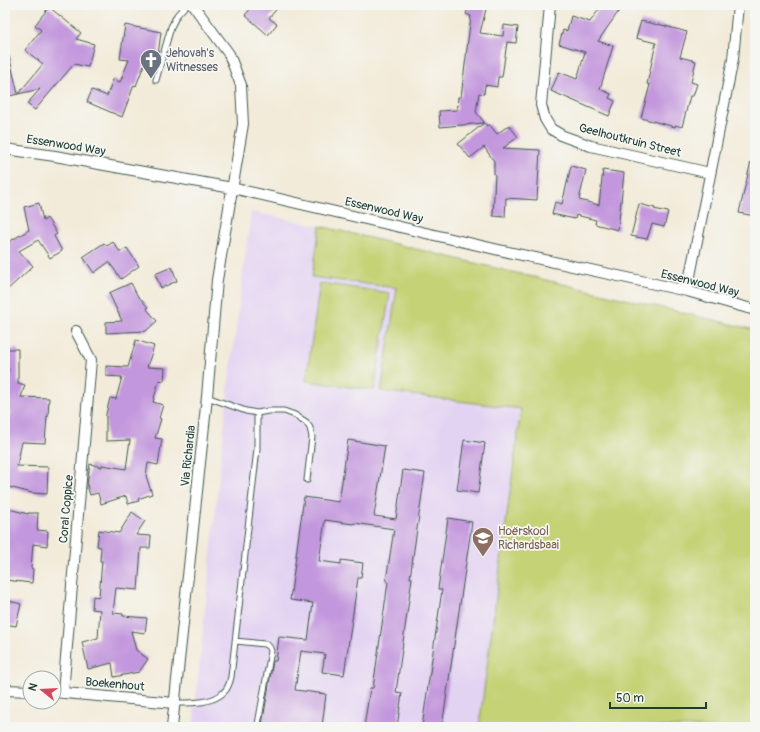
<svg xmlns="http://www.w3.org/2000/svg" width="760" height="732" viewBox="0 0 760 732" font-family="Pangolin,sans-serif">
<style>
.built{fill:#e3d3f2}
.green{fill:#c5d274;stroke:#728854}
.building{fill:#c397dd}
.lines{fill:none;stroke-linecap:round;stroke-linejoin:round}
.lane-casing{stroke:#3f574d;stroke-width:7}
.street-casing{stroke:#3f574d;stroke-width:12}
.lane{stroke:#fff;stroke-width:5}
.street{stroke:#fff;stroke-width:10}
.labels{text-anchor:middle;stroke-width:3.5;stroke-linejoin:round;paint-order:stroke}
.worship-label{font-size:12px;fill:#5b616d;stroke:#f6f6f2;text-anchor:start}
.street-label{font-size:12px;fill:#1f3d34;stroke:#f6f6f2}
.education-label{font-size:12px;fill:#785e54;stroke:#f6f6f2;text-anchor:start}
</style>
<rect width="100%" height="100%" fill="#f6f6f2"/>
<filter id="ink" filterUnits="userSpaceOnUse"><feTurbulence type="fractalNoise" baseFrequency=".025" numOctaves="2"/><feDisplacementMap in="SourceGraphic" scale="8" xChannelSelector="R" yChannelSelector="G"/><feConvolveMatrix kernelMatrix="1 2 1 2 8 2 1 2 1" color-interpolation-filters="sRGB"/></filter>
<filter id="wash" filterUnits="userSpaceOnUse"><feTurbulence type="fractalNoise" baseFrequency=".012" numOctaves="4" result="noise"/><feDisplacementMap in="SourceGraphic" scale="16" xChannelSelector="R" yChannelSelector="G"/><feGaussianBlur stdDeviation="0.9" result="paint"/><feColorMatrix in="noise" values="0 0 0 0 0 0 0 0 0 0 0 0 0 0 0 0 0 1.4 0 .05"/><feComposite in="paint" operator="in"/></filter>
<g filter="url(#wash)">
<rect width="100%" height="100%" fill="#f2ebd9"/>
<!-- built -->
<path class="built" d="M251 212 320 226 755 330V727H193L228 389Z"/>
<!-- green -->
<path class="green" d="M320 226 755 330V727H479L521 409 381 391 397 288 312 277Z
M320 283 390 293 374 390 306 381Z"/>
<g id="blocks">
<!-- building -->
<path class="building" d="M254 5H280L269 18 277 24 268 35 245 15Z
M469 5H487L480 33 503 36 504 25 518 27 516 43 507 42 502 77H498L497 87 485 85 484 94 479 93 476 112 487 126 489 124 497 134 509 125 518 137 503 148 540 150 537 200 506 198 505 217 493 216 495 174H494V161L484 147 470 158 458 144 484 123 440 127 439 111 457 110 458 97H461L471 16 466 14Z
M602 5H623L598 41 613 46 600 89 611 94 609 98 615 101 609 116 551 91 559 72 577 79 585 52 559 44 563 30 567 31 571 16 590 22Z
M49 7 81 33 76 39 94 44 88 67 74 64 35 110 27 104 40 89 18 94 43 64 25 50 41 30 35 25Z
M641 21 658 25V24L687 32 680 57 696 61 691 82 697 84 693 96H690L682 127 675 125V127L641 118 650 85 647 84 656 43 636 38Z
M125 25 161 32 157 63 145 62 136 86 134 85 122 117 87 102 92 90 107 96 113 79 120 82 129 60 120 59Z
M5 56H9L18 94 5 97Z
M751 161H755V216L739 213Z
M571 166 586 170 579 200 599 205 603 170 624 173 618 230 595 224 596 220 576 215 575 219 552 214 555 202 562 204Z
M39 203 43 221 47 218 57 234 54 236 62 251 50 258 38 240 19 251 33 266 5 292V244L29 230 24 207Z
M639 204 655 208 654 209 668 212 664 227 652 224 647 239 631 236Z
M113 242 120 252 127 248 139 266 121 279 109 262 94 273 83 257 104 243 107 246Z
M172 267 177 281 161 288 155 274Z
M131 283 137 295 148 307 147 309 157 321 146 331 106 333V322L122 321 109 293Z
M136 340 154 346 147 367 165 368 164 381 159 380 153 402 163 405 159 418 161 419 155 438 162 439 158 465 148 463 146 476 152 494 138 499 139 501 128 504 126 496 101 504 98 493 90 495 87 485 90 464 102 467V465L126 469 130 440 106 441V414L110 398 116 399 122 377 106 376V366L128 367Z
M5 349H18V383L25 385 21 397 49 398 48 417 47 416 45 443 22 442 17 466 48 467 47 494 32 493 5 486V433L10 411 5 409V383L9 369H5Z
M348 440 385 446 374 516 396 519 403 470 425 473 410 578H412L396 692 402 693 397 727H364L370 688H373L388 582 386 581 394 529 354 523 353 524 325 520 319 561 341 564V560L363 563 361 578H358L344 675 322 672 325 654 301 651 295 690 326 694 322 727H261L262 725 273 661H276L279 637 308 640 313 603 290 600 304 497 339 502Z
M464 440 485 443 478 493 457 490Z
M5 508 28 514V513H38L37 530 48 531 47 546 33 544 31 568 33 569 32 583 5 580Z
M132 512 145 521 136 535 151 536 150 548H141L138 590 116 588 113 613 123 614V616L147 618 145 633 131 631 136 650 148 659 139 672 114 677 112 663 88 669 82 642 98 638 100 610 92 609 93 596 99 597 102 561H100L101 547 97 546 99 530 119 533Z
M448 518 472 522 442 727H422L442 590 438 589Z
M5 600 21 604 16 626 5 624Z"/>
</g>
</g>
<g filter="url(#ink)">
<use href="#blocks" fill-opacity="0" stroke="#3f574d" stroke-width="1"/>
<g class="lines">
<!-- lane casing -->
<g class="lane-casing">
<path id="lane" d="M156 80 171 27 177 15 186 5
M257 413 268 411H284L295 415 306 422 310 428 312 437 307 480
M235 641 265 644C269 646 270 647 271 651L258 724
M174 703C189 703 213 704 224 692 228 688 230 682 231 677L257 449V413L246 411 207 397"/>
</g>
<!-- street casing -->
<g class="street-casing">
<path id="street" d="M550 5 541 105 545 119 551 129 563 136 591 146 710 173
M5 149 55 156 232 188 499 250 687 291 755 310
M687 291 733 59 738 5
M5 690 30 691
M54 692 174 703
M63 693 91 360 76 331
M172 727 207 397 217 280 243 124 241 85 229 54 193 5"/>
</g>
<!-- lane -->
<use href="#lane" class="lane"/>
<!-- street -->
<use href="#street" class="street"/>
</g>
</g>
<!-- icons -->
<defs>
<g id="church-pin" transform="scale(1.15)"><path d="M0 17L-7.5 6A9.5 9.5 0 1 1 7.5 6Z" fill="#6b7280" stroke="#f6f6f2"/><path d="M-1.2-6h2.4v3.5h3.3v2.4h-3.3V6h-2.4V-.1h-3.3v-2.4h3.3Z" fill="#fff"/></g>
<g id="school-pin" transform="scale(1.15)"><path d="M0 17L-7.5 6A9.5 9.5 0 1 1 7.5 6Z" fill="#8d6e63" stroke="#f6f6f2"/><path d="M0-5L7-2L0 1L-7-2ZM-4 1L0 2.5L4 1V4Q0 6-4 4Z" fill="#fff"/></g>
</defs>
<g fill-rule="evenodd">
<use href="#church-pin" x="151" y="60"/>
<use href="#school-pin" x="483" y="538"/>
</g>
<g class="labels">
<!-- worship labels -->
<g class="worship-label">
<text x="166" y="57">Jehovah's<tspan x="166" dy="14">Witnesses</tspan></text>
</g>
<!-- street labels -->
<g class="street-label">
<text transform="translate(630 140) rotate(14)" y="4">Geelhoutkruin Street</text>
<text transform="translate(66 145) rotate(9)" y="4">Essenwood Way</text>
<text transform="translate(384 210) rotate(13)" y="4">Essenwood Way</text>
<text transform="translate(700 283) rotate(14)" y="4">Essenwood Way</text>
<text transform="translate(188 456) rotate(-84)" y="4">Via Richardia</text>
<text transform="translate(66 509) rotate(-85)" y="4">Coral Coppice</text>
<text transform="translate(115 684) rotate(5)" y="4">Boekenhout</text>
</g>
<!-- education labels -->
<g class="education-label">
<text x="498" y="535">Hoërskool<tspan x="498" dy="14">Richardsbaai</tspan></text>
</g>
</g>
<!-- margin -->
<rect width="760" height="732" fill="none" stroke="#f6f6f2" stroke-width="20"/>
<!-- north arrow -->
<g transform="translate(42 690) rotate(288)"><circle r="19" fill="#f6f6f2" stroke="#a0aca6"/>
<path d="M0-3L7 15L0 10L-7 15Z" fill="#d1495b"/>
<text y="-6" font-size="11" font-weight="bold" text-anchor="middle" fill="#1f3d34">N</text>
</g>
<!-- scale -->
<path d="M610 702v6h96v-6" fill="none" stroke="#1f3d34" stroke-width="2"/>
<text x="616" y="702" font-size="12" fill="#1f3d34" stroke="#f6f6f2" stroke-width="3" paint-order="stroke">50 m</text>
</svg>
